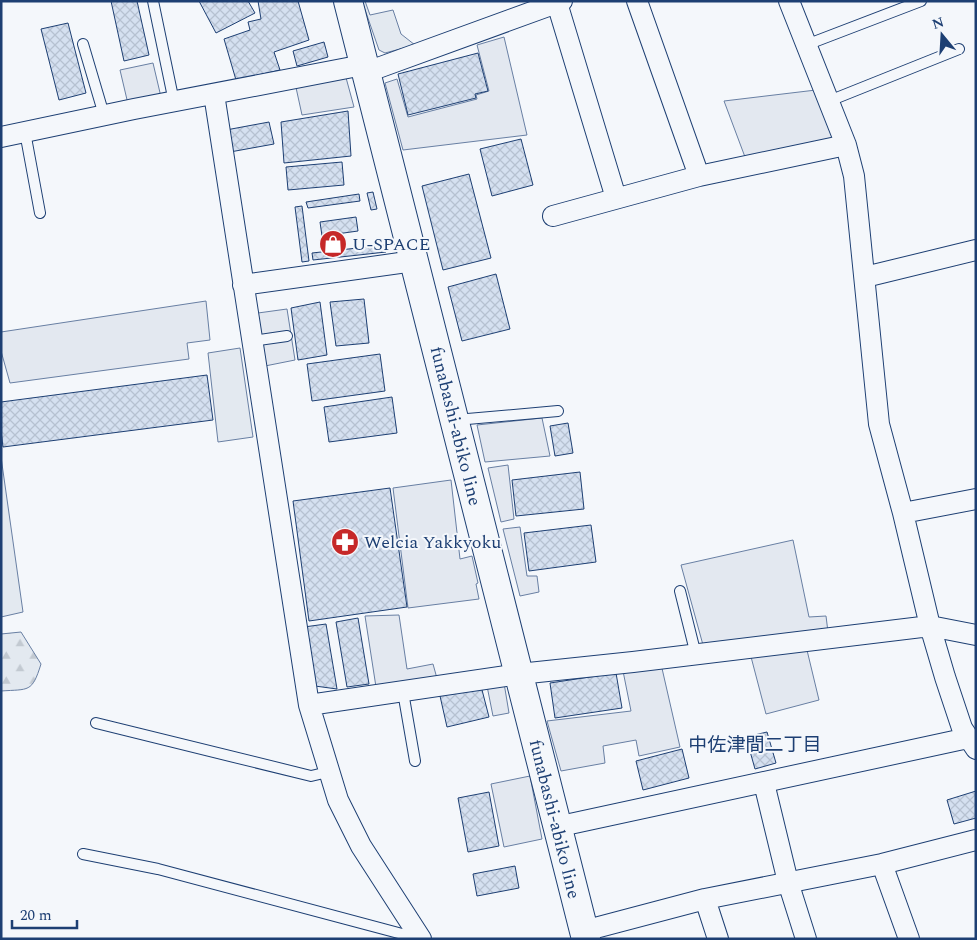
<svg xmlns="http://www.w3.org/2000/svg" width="977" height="940" viewBox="0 0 977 940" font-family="Spectral,'Noto Sans JP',serif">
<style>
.forest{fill:url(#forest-firs);stroke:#687fa3}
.park{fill:#e3e9f0;stroke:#687fa3}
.parking{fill:#e3e8f0;stroke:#687fa3}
.building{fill:url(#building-cross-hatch);stroke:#1d3f73}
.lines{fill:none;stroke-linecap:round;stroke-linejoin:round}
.lane-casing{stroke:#1d3f73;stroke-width:12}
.street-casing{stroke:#1d3f73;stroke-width:22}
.primary-casing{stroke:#1d3f73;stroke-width:30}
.lane{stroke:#f4f7fb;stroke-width:10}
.street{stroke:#f4f7fb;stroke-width:20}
.primary{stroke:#f4f7fb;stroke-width:28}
.labels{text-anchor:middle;stroke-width:4;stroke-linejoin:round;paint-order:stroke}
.poi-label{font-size:18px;fill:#1d3f73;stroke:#f4f7fb;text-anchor:start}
.street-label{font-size:18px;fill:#1d3f73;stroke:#f4f7fb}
.neighbourhood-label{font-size:19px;fill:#1d3f73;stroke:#f4f7fb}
</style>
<defs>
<pattern id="forest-firs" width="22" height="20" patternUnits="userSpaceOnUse" patternTransform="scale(1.25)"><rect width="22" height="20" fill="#e3e9f0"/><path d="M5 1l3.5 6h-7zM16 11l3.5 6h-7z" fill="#c2c9d1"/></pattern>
<pattern id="building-cross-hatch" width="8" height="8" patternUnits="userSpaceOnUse" patternTransform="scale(1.25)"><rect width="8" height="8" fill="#d5e0f0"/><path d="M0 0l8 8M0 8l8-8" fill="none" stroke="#b6c1d1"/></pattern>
</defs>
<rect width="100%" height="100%" fill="#f4f7fb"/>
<!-- forest -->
<path class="forest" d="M21 632 41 664C32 693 29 689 1 691V634Z"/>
<!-- park -->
<path class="park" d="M362 1H365L370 15 393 10 401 34 415 45 385 53 379 50Z
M240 348 253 437 218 442 208 353Z
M1 457 23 612 1 617Z"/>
<!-- parking -->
<path class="parking" d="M504 37 527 135 403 150 385 83 397 79 408 117 477 99 476 95 489 91 477 45Z
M153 63 161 97 128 104 120 70Z
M345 74 354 107 302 115 295 83Z
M816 90 835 141 745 157 724 101Z
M206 301 210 340 187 343 189 359 10 383 1 351V332Z
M287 309 295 360 265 366 258 313Z
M542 418 550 456 485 462 477 425Z
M508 465 514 519 501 522 488 468Z
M451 480 460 559 472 556 478 583 476 584 479 599 408 608 393 488Z
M520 527 527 576H537L539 592 520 596 503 529Z
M793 540 809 617 826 616 828 632 703 645 681 565Z
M399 615 407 669 433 664 438 682 376 687 365 616Z
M806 646 819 700 766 714 750 653Z
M661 664 680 747 639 756 636 740 603 746 605 763 561 771 547 721 631 711 623 671Z
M504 683 509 713 493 716 487 686Z
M530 776 542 839 504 847 491 784Z"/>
<!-- building -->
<path class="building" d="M111 1H137L149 55 124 61Z
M199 1H248L255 13 216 33Z
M258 1H298L309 40 274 52 280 70 236 80 224 39 250 30 248 22 261 19Z
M68 23 86 93 59 100 41 29Z
M324 42 328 57 297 66 293 51Z
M478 53 488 91 475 94 476 98 408 115 398 74Z
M348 111 351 156 284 163 281 122Z
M269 122 274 144 230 152 226 130Z
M521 139 533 185 492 196 480 149Z
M342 162 344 185 288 190 286 167Z
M469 174 491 258 443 270 422 186Z
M373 192 377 209 371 210 367 193Z
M359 194 360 201 308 208 306 202Z
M302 206 309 261 302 262 295 207Z
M356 217 358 231 322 236 320 222Z
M385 245 386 252 313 260 312 253Z
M496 274 510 329 462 341 448 287Z
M364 299 369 343 336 346 330 302Z
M320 302 327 355 298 360 291 308Z
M380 354 385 391 312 401 307 364Z
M207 375 213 420 3 447 1 431V402Z
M392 397 397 433 329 442 324 407Z
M568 423 573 453 555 456 550 426Z
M580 472 584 509 516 516 512 480Z
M390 488 407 607 309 621 293 501Z
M591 525 596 562 529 571 524 533Z
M358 618 369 684 347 687 336 622Z
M326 624 337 689 315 686 304 627Z
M616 673 622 708 555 718 550 683Z
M481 686 489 717 447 727 440 696Z
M767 732 776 763 755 769 746 737Z
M682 749 689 778 643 790 636 761Z
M976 791V818L954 824 947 800Z
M489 792 499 846 468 852 458 798Z
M515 866 519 888 477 896 473 874Z"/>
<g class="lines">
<!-- lane casing -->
<g class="lane-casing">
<path id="lane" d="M153 1 174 102
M83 44 104 115
M806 45 921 1
M829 101 959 49
M25 132 40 213
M252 341 287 336
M456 420 558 411
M680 591 696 655
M403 692 415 761
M96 723 311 776 328 772
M83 854 158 869 406 935 415 928"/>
</g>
<!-- street casing -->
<g class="street-casing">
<path id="street" d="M637 1 699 176
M789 1 846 145 854 176 879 424 903 513 930 626 945 677 962 728 976 749
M557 3 616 198
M214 94 309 705 338 800 361 846 421 939
M1 137 134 109 363 65 378 68 562 1
M553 216 699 176 846 145
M865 277 976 250
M243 285 414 261
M903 513 976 499
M309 705 519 674 633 662 930 626 976 635
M764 783 788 882 806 939
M556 827 968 738
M882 864 909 939
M705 899 718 939
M584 931 705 899 882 864 976 840"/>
</g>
<!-- primary casing -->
<g class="primary-casing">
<path id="primary" d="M348 1 586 939"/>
</g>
<!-- lane -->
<use href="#lane" class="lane"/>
<!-- street -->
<use href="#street" class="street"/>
<!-- primary -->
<use href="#primary" class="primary"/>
</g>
<!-- icons -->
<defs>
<g id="shop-disc" transform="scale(1.4375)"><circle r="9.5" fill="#c62828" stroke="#f4f7fb"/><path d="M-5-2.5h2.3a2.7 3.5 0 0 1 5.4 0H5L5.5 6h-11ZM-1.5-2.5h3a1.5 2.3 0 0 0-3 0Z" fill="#fff"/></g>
<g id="pharmacy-disc" transform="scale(1.4375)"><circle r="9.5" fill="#c62828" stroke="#f4f7fb"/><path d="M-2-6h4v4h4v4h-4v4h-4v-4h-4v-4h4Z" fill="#fff"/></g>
</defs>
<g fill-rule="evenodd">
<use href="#shop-disc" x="333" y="244"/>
<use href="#pharmacy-disc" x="345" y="542"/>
</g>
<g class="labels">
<!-- poi labels -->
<g class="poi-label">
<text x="352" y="250">U-SPACE</text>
<text x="364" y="548">Welcia Yakkyoku</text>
</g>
<!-- street labels -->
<g class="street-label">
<text transform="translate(456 426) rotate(76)" y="6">funabashi-abiko line</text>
<text transform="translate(555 819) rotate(76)" y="6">funabashi-abiko line</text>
</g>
<!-- neighbourhood labels -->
<g class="neighbourhood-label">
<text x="755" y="751">中佐津間二丁目</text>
</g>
</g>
<!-- border -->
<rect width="977" height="940" fill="none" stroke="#1d3f73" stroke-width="5"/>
<!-- north arrow -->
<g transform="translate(942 35) rotate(342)" stroke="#f4f7fb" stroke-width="4" paint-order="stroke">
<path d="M0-4L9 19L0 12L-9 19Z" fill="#1d3f73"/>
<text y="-8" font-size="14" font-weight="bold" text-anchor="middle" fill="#1d3f73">N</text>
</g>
<!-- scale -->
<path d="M12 920v8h65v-8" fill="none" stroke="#1d3f73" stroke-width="2.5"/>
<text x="20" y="920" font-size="15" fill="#1d3f73" stroke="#f4f7fb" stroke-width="4" paint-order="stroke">20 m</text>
</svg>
